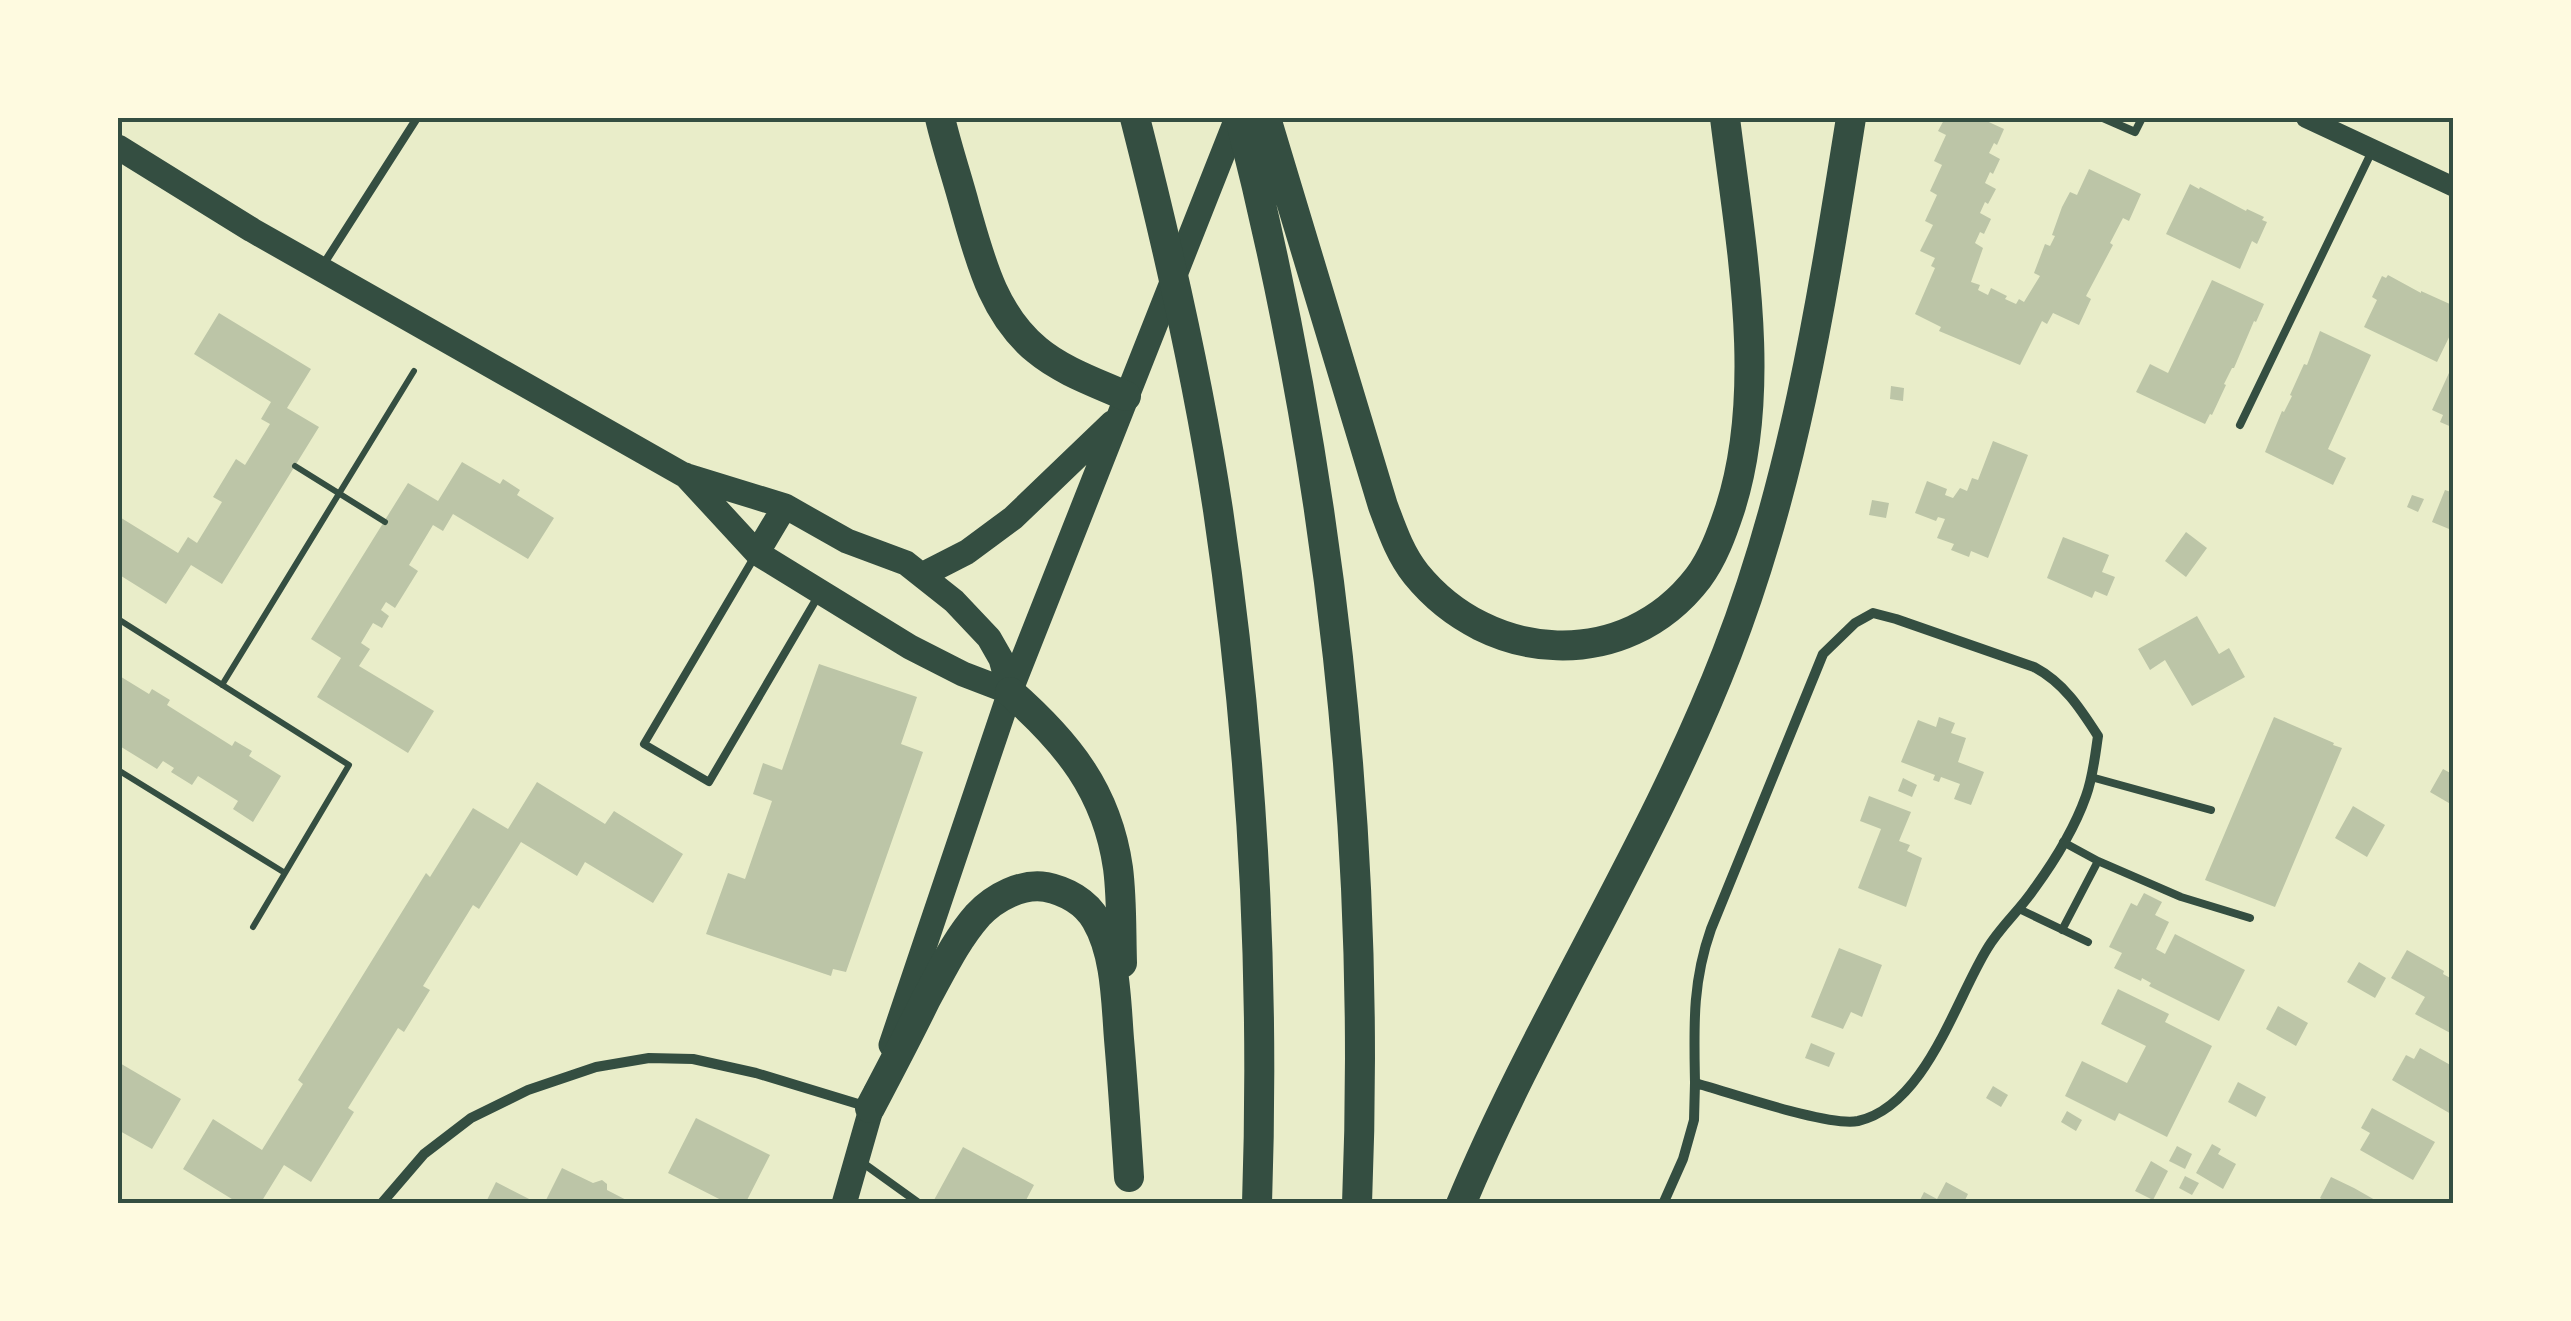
<svg xmlns="http://www.w3.org/2000/svg" width="2571" height="1321" viewBox="0 0 2571 1321" font-family="'PT Sans Narrow',sans-serif">
<style>
.building{fill:#bcc5a7}
.lines{fill:none;stroke-linecap:round;stroke-linejoin:round}
.path{stroke:#344e41;stroke-width:6}
.service{stroke:#344e41;stroke-width:8}
.minor{stroke:#344e41;stroke-width:10}
.secondary{stroke:#344e41;stroke-width:20}
.primary{stroke:#344e41;stroke-width:25}
.motorway{stroke:#344e41;stroke-width:30}
.neatline{fill:none;stroke:#344e41;stroke-width:4}
</style>
<rect width="100%" height="100%" fill="#e9edc9"/>
<!-- building -->
<path class="building" d="M1945 118H1980L2004 129 1997 145 1994 143 1989 153 2000 159 1993 174 1990 172 1985 183 1996 189 1988 204 1985 202 1980 213 1991 219 1984 234 1980 232 1975 243 1983 248 1971 282 1980 285 1978 290 1988 295 1991 288 2007 296 2005 299 2016 304 2019 299 2024 302 2040 276 2034 273 2045 244 2050 246 2055 236 2052 235 2062 207 2070 192 2077 195 2089 169 2141 194 2129 221 2123 218 2110 243 2113 245 2086 296 2091 299 2079 325 2053 313 2047 324 2042 321 2020 365 1939 331 1941 327 1915 314 1935 268 1931 266 1935 258 1920 251 1933 225 1925 221 1937 195 1930 191 1942 165 1934 161 1946 135 1938 131Z
M2190 184 2199 189 2200 187 2246 211 2247 209 2264 217 2262 220 2267 222 2257 244 2252 241 2240 269 2166 234Z
M2388 275 2421 293V291L2452 305 2454 327 2437 362 2364 327 2377 300 2372 297 2382 276 2386 278Z
M2212 280 2264 304 2256 322 2254 321 2234 368H2232L2224 384 2226 385 2212 415 2210 414 2205 424 2136 392 2150 364 2168 373Z
M219 313 311 369 287 408 319 427 222 584 191 565 166 604 118 574V516L178 553 188 537 197 543 222 502 213 497 236 459 245 465 270 424 261 419 271 402 194 354Z
M2320 331 2371 355 2328 449 2346 458 2333 485 2265 452 2282 411 2284 412 2292 396 2290 395 2304 364 2307 365Z
M2454 362V428L2440 422 2443 415 2432 410Z
M1891 386 1904 388 1903 401 1890 399Z
M1993 441 2028 455 1988 558 1971 551 1969 557 1951 550 1954 544 1937 538 1945 519 1938 517 1936 521 1915 513 1927 481 1947 489 1945 495 1953 498 1960 488 1967 491 1972 478 1978 480Z
M462 462 500 484 503 479 520 490 517 495 554 518 528 559 453 514 443 531 433 525 409 565 418 571 395 608 386 602 381 610 389 616 382 628 373 623 361 643 370 649 359 666 434 711 408 753 317 697 341 658 311 639 408 483 438 501Z
M2445 490 2454 493V531L2432 522Z
M2412 495 2424 499 2418 512 2407 507Z
M1872 500 1889 503 1886 518 1869 515Z
M2186 532 2207 548 2186 577 2165 561Z
M2063 537 2109 555 2102 572 2115 577 2107 596 2095 591 2092 598 2047 578Z
M2197 616 2219 654 2229 648 2245 677 2192 706 2165 660 2150 670 2138 649Z
M819 664 917 697 901 744 923 752 846 972 833 969 831 976 706 934 728 873 745 879 772 801 753 794 763 763 782 770Z
M118 675 149 694 152 689 170 700 167 705 232 746 235 741 252 751 249 756 281 776 253 822 233 809 238 801 198 776 192 785 171 772 174 768 163 761 157 769 118 745Z
M1939 717 1955 723 1951 733 1966 738 1958 762 1984 772 1971 805 1954 799 1960 784 1941 777 1939 782 1933 780 1935 775 1901 762 1918 720 1936 727Z
M2274 717 2334 743 2333 745 2342 748 2275 907 2205 880Z
M2443 769 2454 775V806L2430 792Z
M1903 778 1917 785 1912 797 1898 791Z
M537 782 605 824 614 811 683 854 653 903 585 862 577 876 521 842 479 909 473 905 423 986 430 990 404 1032 398 1028 348 1108 354 1112 311 1182 284 1165 260 1204H240L183 1169 213 1119 262 1150 303 1084 298 1080 426 873 430 877 473 808 508 829Z
M1869 796 1911 812 1899 841 1910 845 1907 851 1922 858 1906 907 1858 888 1881 829 1860 821Z
M2353 806 2385 825 2367 857 2335 838Z
M2144 893 2162 902 2155 915 2169 922 2156 949 2165 954 2175 934 2245 970 2219 1021 2149 986 2151 983 2142 978 2141 981 2114 968 2122 953 2109 947 2131 903 2137 906Z
M1839 948 1882 965 1862 1017 1851 1012 1843 1029 1811 1017Z
M2407 950 2444 971 2443 974 2454 980V1035L2415 1014 2425 997 2391 978Z
M2359 962 2386 978 2375 998 2347 982Z
M2118 989 2169 1014 2165 1022 2212 1046 2167 1137 2119 1113 2115 1121 2065 1096 2082 1061 2127 1083 2146 1046 2101 1024Z
M2278 1006 2308 1023 2296 1046 2266 1029Z
M1811 1043 1835 1053 1829 1067 1805 1058Z
M2420 1048 2454 1067V1109L2451 1114 2392 1080 2406 1055 2414 1059Z
M118 1062 181 1099 152 1149 118 1130Z
M2238 1082 2266 1097 2256 1117 2228 1102Z
M1993 1086 2008 1095 2001 1107 1986 1098Z
M2372 1108 2435 1142 2413 1180 2360 1150 2370 1133 2361 1128Z
M2067 1111 2082 1120 2076 1131 2061 1122Z
M696 1118 770 1155 745 1204H729L668 1173Z
M2212 1144 2221 1149 2218 1154 2236 1164 2223 1189 2196 1173Z
M2177 1146 2192 1154 2185 1169 2169 1161Z
M963 1147 1034 1185 1024 1204H941L934 1200Z
M2151 1161 2168 1171 2153 1200 2135 1191Z
M562 1168 593 1183 602 1180 607 1184V1190L634 1204H544Z
M2185 1176 2199 1183 2192 1195 2179 1188Z
M2331 1177 2354 1188 2382 1204H2329L2320 1198Z
M496 1182 539 1204H485Z
M1946 1182 1968 1194 1963 1204H1918L1924 1192 1937 1199Z"/>
<g class="lines">
<!-- path -->
<path class="path" d="M295 466 385 522
M118 619 349 765 253 927
M222 685 414 371
M118 770 285 873"/>
<!-- service -->
<path class="service" d="M2103 118 2135 132 2142 118
M323 265 417 118
M2240 425 2373 149
M755 556 644 744 709 782 817 598
M2091 777 2211 810
M2098 861 2181 897 2250 918
M2019 909 2088 942
M2062 930 2098 861 2063 842
M863 1163 920 1204"/>
<!-- minor -->
<path class="minor" d="M1873 613 1896 619 2034 667C2064 683 2080 708 2098 736 2095 756 2093 777 2086 796 2075 827 2053 863 2034 889 2020 910 2000 927 1987 949 1955 1001 1925 1106 1858 1121 1828 1127 1729 1092 1695 1083 1694 1026 1692 983 1711 929L1823 654 1855 623Z
M381 1204 424 1154 471 1118 528 1090 596 1067 649 1058 693 1059 756 1073 868 1107
M1663 1204 1683 1159 1694 1120 1695 1083"/>
<!-- secondary -->
<path class="secondary" d="M2306 118 2454 187"/>
<!-- primary -->
<path class="primary" d="M118 147 252 230 684 475 785 506 847 541 906 563 954 601 989 638 1001 659 1010 692
M685 475 757 553 910 647 963 674 1010 692
M757 553 785 506
M922 575 967 552 1013 518 1112 423
M891 1045 1010 692 1237 118
M844 1204 876 1092"/>
<!-- motorway -->
<path class="motorway" d="M940 118C947 148 957 177 965 207 980 259 993 314 1037 350 1062 371 1097 383 1126 396
M1135 118C1168 247 1198 378 1218 510 1252 739 1265 971 1257 1204
M1240 118C1330 471 1372 839 1357 1204
M1266 118 1383 506C1392 530 1400 554 1416 574 1489 664 1625 673 1698 578 1713 558 1722 533 1730 509 1769 388 1740 241 1725 118
M1010 692C1067 742 1107 791 1118 868 1122 899 1121 931 1122 963
M870 1108C889 1072 908 1036 926 999 942 970 956 940 978 915 995 897 1022 883 1046 887 1066 891 1086 902 1096 920 1116 954 1116 1001 1119 1039 1123 1085 1126 1131 1129 1177
M1461 1204C1540 1015 1653 844 1727 653 1794 481 1822 299 1851 118"/>
</g>
<!-- border -->
<rect width="2571" height="1321" fill="none" stroke="#fefae0" stroke-width="240"/>
<rect x="120" y="120" width="2331" height="1081" class="neatline"/>
</svg>
